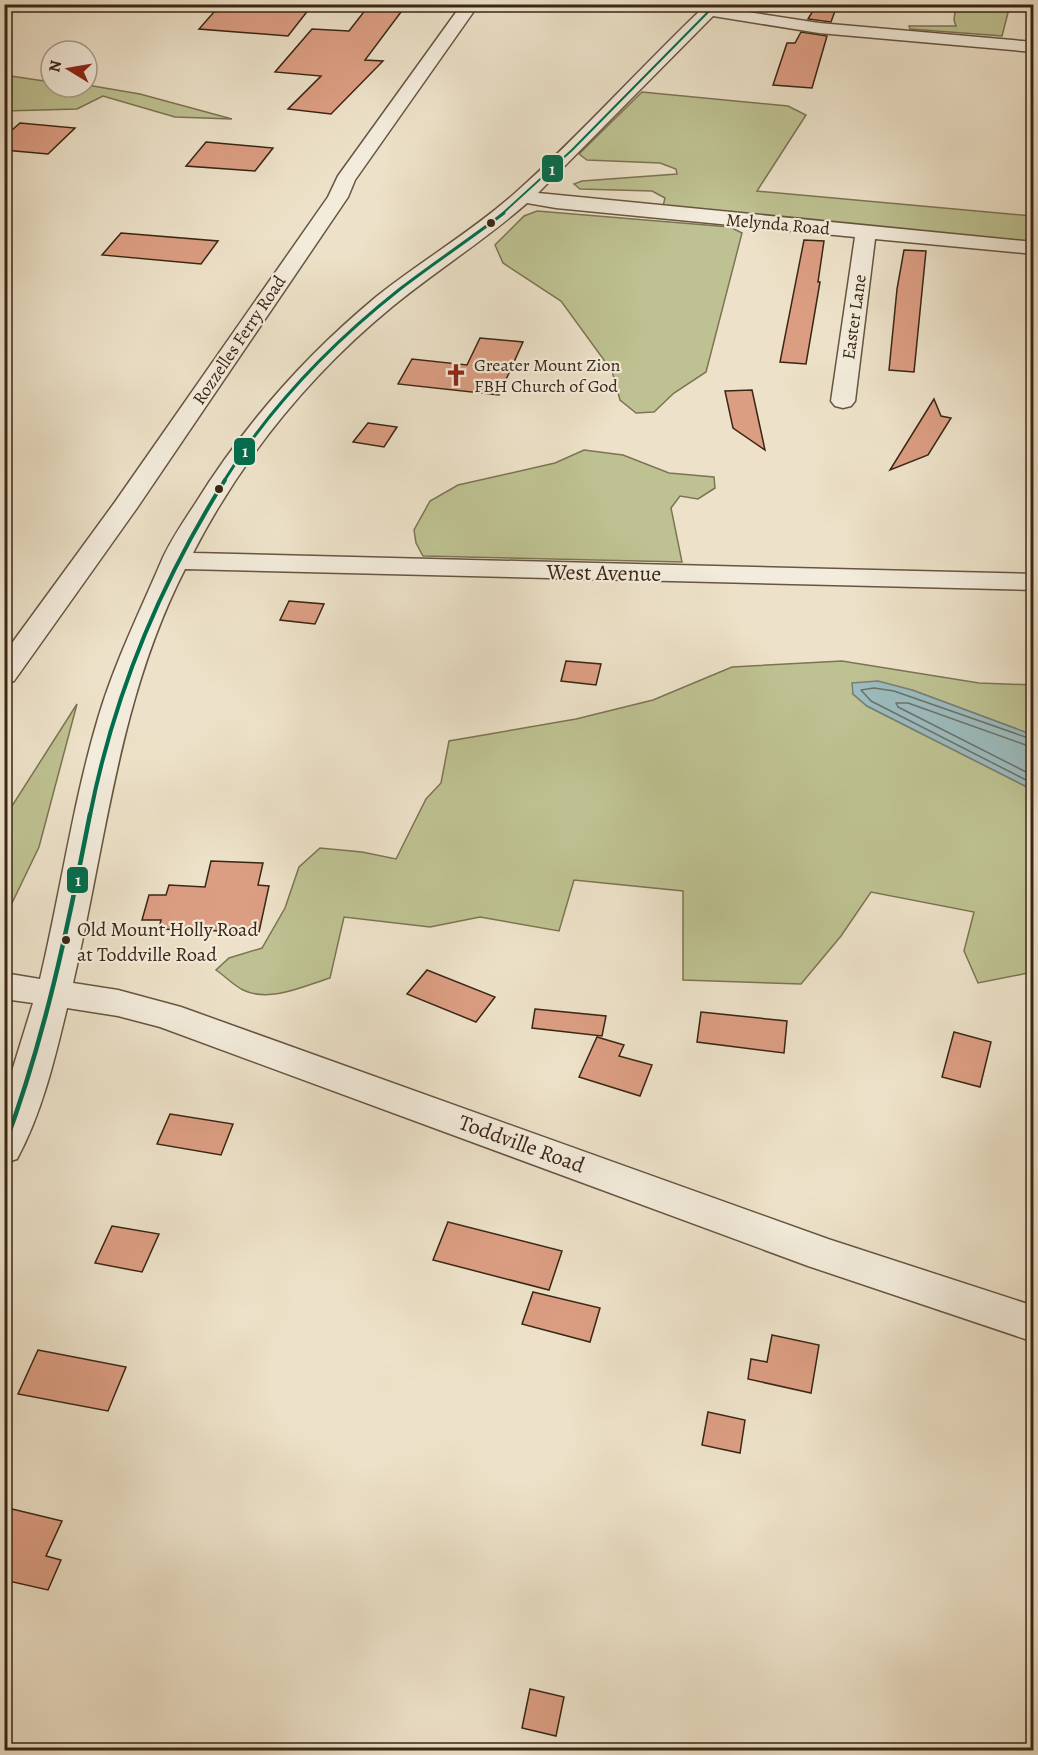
<svg xmlns="http://www.w3.org/2000/svg" width="1038" height="1755" viewBox="0 0 1038 1755" font-family="Alegreya,serif">
<style>
.green{fill:#bec292;stroke:#7c7453;stroke-width:1.5}
.water{fill:#9cbcbf;stroke:#75807b;stroke-width:1.5}
.lines{fill:none;stroke-linecap:round;stroke-linejoin:round}
.shore{stroke:#6b716a;stroke-width:1.5}
.building{fill:#dc9e83;stroke:#3a2614;stroke-width:1.5}
.minor-casing{stroke:#675541;stroke-width:3}
.minor{fill:#f3ecdc;fill-rule:evenodd}
.bus-1-far3-casing{stroke:#f3ecdc;stroke-width:4.5}
.bus-1-far2-casing{stroke:#f3ecdc;stroke-width:6}
.bus-1-far1-casing{stroke:#f3ecdc;stroke-width:8}
.bus-1-casing{stroke:#f3ecdc;stroke-width:9}
.bus-1-far3{stroke:#006d4d;stroke-width:2}
.bus-1-far2{stroke:#006d4d;stroke-width:3}
.bus-1-far1{stroke:#006d4d;stroke-width:4}
.bus-1{stroke:#006d4d;stroke-width:4.5}
.bus-dot{fill:#3a2614;stroke:#f3ecdc;stroke-width:2}
.labels{text-anchor:middle;stroke-width:4.5;stroke-linejoin:round;paint-order:stroke}
.far-street-label{font-size:18px;fill:#3a2614;stroke:#f3ecdc}
.far-poi-label{font-size:18px;fill:#3a2614;stroke:#f3ecdc;text-anchor:start}
.bus-label{font-size:20px;fill:#3a2614;stroke:#f3ecdc;text-anchor:start}
.street-label{font-size:22px;fill:#3a2614;stroke:#f3ecdc}
.line-badge{stroke:#f3ecdc;stroke-width:2}
.badge-label{font-size:16px;text-anchor:middle;font-weight:bold;fill:#fff}
</style>
<rect width="100%" height="100%" fill="#ede2c9"/>
<filter id="stains"><feTurbulence type="fractalNoise" baseFrequency=".00333" numOctaves="4"/><feColorMatrix values="0 0 0 0 .2 0 0 0 0 .09 0 0 0 0 .02 0 0 0 .5 -.17"/></filter>
<radialGradient id="worn" r=".72"><stop offset=".6" stop-color="#630" stop-opacity="0"/><stop offset="1" stop-color="#630" stop-opacity=".3"/></radialGradient>
<!-- green -->
<path class="green" d="M956 5H1010L1002 36 910 29 909 26H956L954 20Z
M4 75 44 81 51 77V87L87 85 140 94 232 119 175 117 103 96 77 109 5 111Z
M642 92 788 106 806 115 757 191 1033 216V242L663 206 665 198 652 191 580 189 574 184 582 181 677 174 676 169 660 163 587 160 579 154Z
M537 211 730 227 742 233 706 372 674 393 654 412 636 413 620 400 612 371 561 301 503 263 495 245 524 216Z
M584 450 623 455 669 473 714 477 715 488 698 499 680 496 671 508 682 562 423 556 416 543 414 530 430 501 458 485 555 463Z
M842 661 979 683 1033 685V735L912 690 853 694 867 706 1033 790V972L978 983 964 951 974 912 871 892 841 936 801 984 683 980V891L574 880 559 931 480 917 430 927 344 917 330 978C304 986 270 1003 243 990 233 985 225 976 216 970L229 958 262 948 285 908 299 867 320 848 362 852 396 859 426 799 441 783 449 741 576 719 653 700 732 667Z
M77 704 39 847 12 903 5 909V817Z"/>
<!-- water -->
<path class="water" d="M878 681 912 690 1033 735V790L867 706 853 694 852 683Z"/>
<g class="lines">
<!-- shore -->
<path class="shore" d="M1034 740 894 691 874 688 861 690 871 701 1034 784
M1034 748 908 703H896L898 707 1034 776"/>
</g>
<!-- building -->
<path class="building" d="M221 4H313L288 36 199 29Z
M370 4H407L365 60 383 61 331 114 288 109 321 76 275 72 312 29 349 31Z
M814 9 835 11 831 22 808 19Z
M801 32 827 36 812 88 773 85 787 43H795Z
M20 123 75 128 48 154 4 150V137Z
M206 142 273 148 255 171 186 166Z
M121 233 218 241 201 264 102 255Z
M804 240 824 241 818 282H820L806 364 780 362Z
M904 250 926 251 914 372 889 370 897 289Z
M480 338 523 342 499 395 398 384 412 359 467 365Z
M752 390 765 450 733 428 725 391Z
M934 399 941 416 951 418 928 455 890 470Z
M368 423 397 427 384 447 353 442Z
M289 601 324 604 315 624 280 620Z
M566 661 601 664 596 685 561 681Z
M211 861 263 863 258 885 269 886 259 932 159 929 161 920H142L149 895H166L169 885 205 887Z
M427 970 495 997 476 1022 407 994Z
M535 1009 606 1016 602 1036 532 1028Z
M701 1012 787 1021 784 1053 697 1042Z
M954 1032 991 1042 980 1087 942 1077Z
M597 1037 624 1045 619 1056 652 1065 640 1096 579 1077Z
M170 1114 233 1124 221 1155 157 1144Z
M448 1222 562 1251 549 1290 433 1260Z
M112 1226 159 1234 142 1272 95 1263Z
M533 1292 600 1308 590 1342 522 1324Z
M772 1335 819 1345 811 1393 748 1379 751 1359 767 1362Z
M38 1350 126 1367 108 1411 18 1394Z
M708 1412 745 1420 740 1453 702 1445Z
M12 1509 62 1521 46 1556 61 1560 48 1590 4 1580V1525Z
M530 1689 564 1697 556 1736 522 1728Z"/>
<g class="lines">
<!-- minor casing -->
<g class="minor-casing">
<path id="minor" d="M462 4H479L355 180 348 197 137 508 14 681 4 684V654L115 502 328 197 338 176Z
M707 4H725L722 8 819 23 1034 42V52L819 33 713 16 538 193 1034 242V254L875 239 855 401 851 406 843 408 835 406 831 401 855 237 556 208 527 203C485 240 437 270 393 306 310 374 242 458 193 553L1034 574V590L185 569C118 700 106 843 73 983L118 990 181 1007 828 1239 1034 1306V1342L808 1266 160 1027 118 1016 67 1008C55 1058 42 1113 17 1159L4 1163V1097L33 1003 4 999V973L40 979C61 891 73 801 99 715 115 662 140 611 161 562 169 543 183 522 195 504 244 425 305 356 376 297 421 261 471 232 514 194 582 134 641 66 707 4Z"/>
</g>
<!-- minor -->
<use href="#minor" class="minor"/>
<!-- bus-1-far3 casing -->
<g class="bus-1-far3-casing">
<path id="bus-1-far3" d="M502 214 572 150 716 4"/>
</g>
<!-- bus-1-far2 casing -->
<g class="bus-1-far2-casing">
<path id="bus-1-far2" d="M224 481C269 408 333 342 400 289 434 263 470 239 504 213"/>
</g>
<!-- bus-1-far1 casing -->
<g class="bus-1-far1-casing">
<path id="bus-1-far1" d="M90 815C114 694 159 585 225 480"/>
</g>
<!-- bus-1 casing -->
<g class="bus-1-casing">
<path id="bus-1" d="M4 1147C45 1038 68 927 90 814"/>
</g>
<!-- bus-1-far3 -->
<use href="#bus-1-far3" class="bus-1-far3"/>
<!-- bus-1-far2 -->
<use href="#bus-1-far2" class="bus-1-far2"/>
<!-- bus-1-far1 -->
<use href="#bus-1-far1" class="bus-1-far1"/>
<!-- bus-1 -->
<use href="#bus-1" class="bus-1"/>
</g>
<!-- icons -->
<defs>
<g id="church-bare" transform="scale(1.8)"><path d="M-1.2-6h2.4v3.5h3.3v2.4h-3.3V6h-2.4V-.1h-3.3v-2.4h3.3Z" fill="#8f2418" stroke="#f3ecdc" stroke-width="2.5" paint-order="stroke"/></g>
</defs>
<g fill-rule="evenodd">
<use href="#church-bare" x="456" y="375"/>
</g>
<!-- markers -->
<g class="bus-dot">
<circle cx="491" cy="223" r="5"/>
<circle cx="219" cy="489" r="5"/>
<circle cx="66" cy="940" r="5"/>
</g>
<g class="labels">
<!-- far-street labels -->
<g class="far-street-label">
<text transform="translate(778 224) rotate(5)" y="6">Melynda Road</text>
<text transform="translate(854 317) rotate(-82)" y="6">Easter Lane</text>
<text transform="translate(239 340) rotate(-56)" y="6">Rozzelles Ferry Road</text>
</g>
<!-- far-poi labels -->
<g class="far-poi-label">
<text x="474" y="371">Greater Mount Zion<tspan x="474" dy="21">FBH Church of God</tspan></text>
</g>
<!-- bus labels -->
<g class="bus-label">
<text x="77" y="936">Old Mount Holly Road<tspan x="77" dy="25">at Toddville Road</tspan></text>
</g>
<!-- street labels -->
<g class="street-label">
<text transform="translate(604 572) rotate(1)" y="8">West Avenue</text>
<text transform="translate(522 1143) rotate(20)" y="8">Toddville Road</text>
</g>
</g>
<g class="line-badge">
<rect x="541" y="154" width="23" height="29" rx="6" fill="#006d4d"/>
<rect x="233" y="437" width="23" height="29" rx="6" fill="#006d4d"/>
<rect x="66" y="866" width="23" height="28" rx="6" fill="#006d4d"/>
</g>
<g class="badge-label">
<text x="552" y="175">1</text>
<text x="245" y="457">1</text>
<text x="78" y="886">1</text>
</g>
<!-- margin -->
<rect width="1038" height="1755" fill="none" stroke="#ede2c9" stroke-width="24"/>
<rect x="6" y="6" width="1026" height="1743" fill="none" stroke="#3a2614" stroke-width="3"/>
<rect x="12" y="12" width="1014" height="1731" fill="none" stroke="#3a2614" stroke-width="1.5"/>
<!-- north arrow -->
<g transform="translate(69 69) rotate(281)"><circle r="28" fill="#f3ecdc" stroke="#a99d8c" stroke-width="1.5"/>
<path d="M0-4.5L10 22L0 15L-10 22Z" fill="#8f2418"/>
<text y="-9" font-size="16" font-weight="bold" text-anchor="middle" fill="#3a2614">N</text>
</g>
<rect width="100%" height="100%" filter="url(#stains)"/>
<rect width="100%" height="100%" fill="url(#worn)"/>
</svg>
